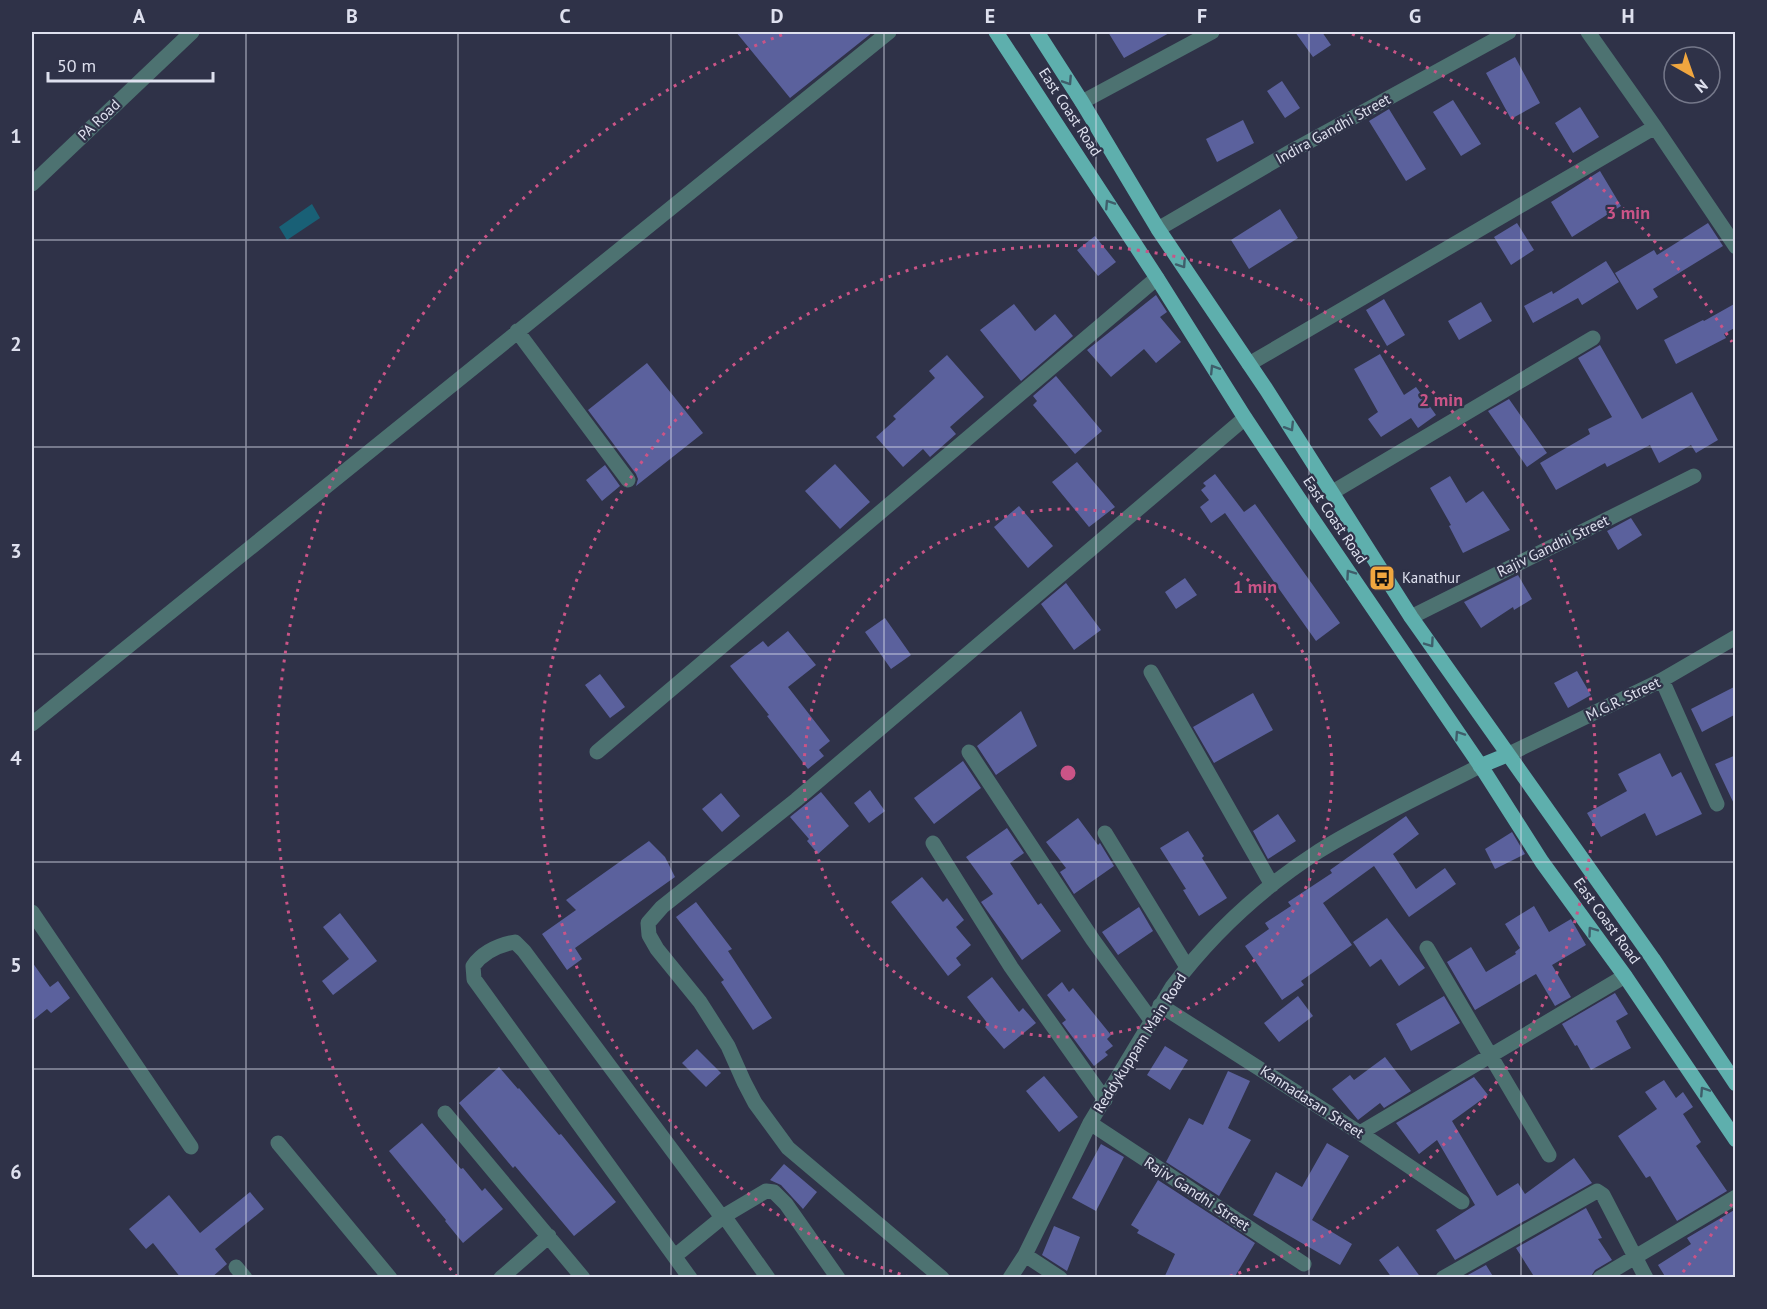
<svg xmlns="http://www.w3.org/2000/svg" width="1767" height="1309" viewBox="0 0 1767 1309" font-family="'PT Sans',sans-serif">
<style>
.water{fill:#196076}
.building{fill:#5b619d}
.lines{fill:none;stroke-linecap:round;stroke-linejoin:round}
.minor{stroke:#4d7271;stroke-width:15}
.major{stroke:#5eafad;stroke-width:15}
.oneway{stroke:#3f5e6b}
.grid{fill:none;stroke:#dee0ee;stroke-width:1.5;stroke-opacity:0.55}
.ring{fill:none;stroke:#ca5487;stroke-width:3;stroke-dasharray:3 6}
.labels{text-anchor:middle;stroke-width:4.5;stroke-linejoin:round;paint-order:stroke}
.street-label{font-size:15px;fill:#dee0ee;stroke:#2f3248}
.poi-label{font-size:15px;fill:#dee0ee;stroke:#2f3248;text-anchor:start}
.centre{fill:#ca5487;stroke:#2f3248;stroke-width:3}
.ring-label{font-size:18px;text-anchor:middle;font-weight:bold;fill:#ca5487;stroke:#2f3248;stroke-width:4.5;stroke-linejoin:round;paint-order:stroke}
.neatline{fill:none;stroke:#dee0ee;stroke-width:2}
.grid-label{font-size:20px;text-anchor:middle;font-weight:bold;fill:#dee0ee}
</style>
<rect width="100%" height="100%" fill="#2f3248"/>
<!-- water -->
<path class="water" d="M312 204 320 218 287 240 279 227Z"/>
<!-- building -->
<path class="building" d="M736 32H873L790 98Z
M1108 32H1171L1124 58Z
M1295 32H1322L1331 45 1313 57Z
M1515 57 1540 103 1511 119 1486 73Z
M1282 81 1300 108 1285 118 1267 91Z
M1453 100 1481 144 1461 156 1433 112Z
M1580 107 1599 137 1573 153 1555 123Z
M1389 109 1426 169 1406 181 1369 121Z
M1243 120 1254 143 1217 162 1206 139Z
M1600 171 1621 206 1572 237 1551 202Z
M1280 209 1298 238 1249 269 1231 240Z
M1517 223 1534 250 1511 265 1494 237Z
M1708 223 1723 246 1653 289 1658 297 1637 310 1615 273 1654 250 1657 255Z
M1095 236 1116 262 1098 276 1077 250Z
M1606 261 1619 282 1582 305 1578 298 1533 323 1524 306 1552 291 1553 294Z
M1156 295 1167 312 1160 317 1181 342 1156 363 1144 349 1111 377 1087 350Z
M1384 299 1405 335 1387 346 1366 310Z
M1481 302 1492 321 1459 340 1448 321Z
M1736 303V327L1724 334 1726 338 1676 364 1664 340 1703 320 1704 321Z
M1014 304 1035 331 1055 314 1073 336 1021 381 980 330Z
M1600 345 1642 419 1692 392 1718 440 1696 453 1691 445 1659 463 1650 445 1607 467 1605 463 1556 490 1540 463 1590 434 1588 429 1612 417 1578 358Z
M1380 354 1404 395 1416 387 1436 415 1418 428 1411 418 1381 437 1368 419 1378 412 1354 369Z
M947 355 984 397 950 427 956 434 930 457 923 449 903 467 876 437 896 419 893 416 935 378 929 371Z
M647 363 703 433 636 486 638 479 636 474 588 410Z
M1056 376 1102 431 1075 454 1033 405 1037 401 1033 396Z
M1509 399 1547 453 1527 467 1488 411Z
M1077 462 1115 507 1089 527 1052 482Z
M835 464 870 502 840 529 805 491Z
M605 465 620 486 602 501 586 480Z
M1215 474 1244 512 1255 504 1340 623 1316 641 1225 513 1211 523 1200 507 1209 500 1201 490 1206 486 1203 483Z
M1450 476 1466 503 1483 491 1510 530 1463 553 1449 526 1451 525 1430 488Z
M1019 506 1053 546 1028 568 994 527Z
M1631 518 1642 535 1618 550 1607 531Z
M1518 575 1532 599 1514 610 1513 607 1481 628 1464 602Z
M1185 578 1197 595 1176 609 1165 592Z
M1066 583 1101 630 1074 650 1041 604Z
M885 618 911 655 891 669 865 632Z
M788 631 816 665 788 687 830 741 819 750 824 756 808 769 767 716 769 715 730 666 763 641 768 647Z
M1577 671 1591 695 1568 708 1554 683Z
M600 674 625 707 610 718 585 685Z
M1736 686V714L1702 732 1691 709Z
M1253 693 1273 730 1214 763 1193 727Z
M1021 711 1037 746 996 775 977 746Z
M1660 753 1672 777 1681 772 1702 814 1656 836 1645 813 1601 837 1587 813 1627 791 1618 774Z
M1736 755V808L1715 764Z
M963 761 981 788 934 824 914 798Z
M870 790 885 811 869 823 854 803Z
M821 792 849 826 818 854 807 841 809 839 790 817Z
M721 793 740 816 722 832 702 809Z
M1278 814 1296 841 1268 859 1253 831Z
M1406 816 1419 834 1393 854 1416 889 1445 868 1456 884 1409 917 1374 866 1323 903 1352 945 1301 981 1304 985 1282 1000 1245 946 1269 929 1265 923 1291 906 1288 902 1332 873 1330 870Z
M1078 818 1098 845 1100 843 1114 866 1074 894 1060 872 1066 868 1046 842Z
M1007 828 1024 853 1010 863 1038 905 1041 903 1061 931 1022 960 981 902 993 894 966 857Z
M1188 831 1204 856 1202 858 1227 898 1199 916 1183 890 1186 889 1160 848Z
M1512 832 1525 854 1495 869 1485 849Z
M649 841 665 857 675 877 575 948 582 959 567 970 542 934 576 910 566 900Z
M922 877 943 902 947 898 964 920 956 927 971 945 956 958 961 965 948 976 891 902Z
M696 902 732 949 728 951 772 1018 753 1030 721 982 724 980 676 917Z
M1534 906 1549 932 1571 919 1586 945 1552 965 1571 997 1555 1006 1536 974 1475 1010 1447 962 1471 947 1486 972 1516 954 1515 952 1520 948 1505 924Z
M1139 907 1153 931 1118 955 1102 932Z
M340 913 377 961 333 995 322 981 349 959 323 927Z
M1387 918 1425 968 1399 986 1381 959 1370 967 1353 942Z
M32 962 50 987 58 981 70 998 51 1013 47 1009 32 1021Z
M992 977 1019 1012 1023 1008 1036 1023 1004 1049 985 1027 988 1024 967 997Z
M1062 982 1069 992 1073 988 1111 1035 1107 1039 1113 1046 1105 1052 1108 1055 1094 1066 1062 1023 1066 1020 1047 995Z
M1615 993 1628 1014 1616 1021 1631 1048 1591 1070 1577 1045 1575 1046 1562 1024Z
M1298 996 1313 1016 1279 1042 1264 1023Z
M1444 996 1460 1023 1411 1051 1396 1024Z
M1165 1046 1188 1060 1170 1090 1147 1075Z
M697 1049 721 1073 706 1087 682 1063Z
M1385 1057 1411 1091 1384 1108 1380 1103 1358 1120 1332 1089 1350 1075 1354 1080Z
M499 1067 518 1089 519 1088 559 1135 561 1134 616 1202 574 1236 515 1166 513 1168 459 1103Z
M1228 1071 1250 1081 1228 1128 1251 1140 1219 1196 1166 1162 1189 1118 1203 1125Z
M1044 1076 1078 1117 1059 1132 1026 1091Z
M1474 1077 1488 1095 1452 1121 1497 1196 1518 1183 1525 1194 1574 1158 1592 1183 1455 1260 1436 1230 1475 1205 1437 1140 1419 1154 1396 1123Z
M1664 1080 1676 1098 1683 1092 1693 1107 1683 1114 1701 1142 1696 1146 1727 1191 1677 1221 1650 1176 1646 1178 1618 1136 1657 1109 1645 1092Z
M422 1123 461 1169 463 1168 482 1191 485 1188 503 1209 463 1243 445 1221 446 1220 389 1151Z
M1327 1143 1349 1156 1312 1220 1352 1244 1340 1265 1253 1215 1276 1172 1302 1187Z
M1101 1144 1124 1157 1096 1211 1072 1198Z
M784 1164 817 1192 803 1209 781 1185 770 1180Z
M1158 1180 1255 1243 1234 1278H1164L1175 1254 1137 1233 1139 1230 1131 1225Z
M250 1192 264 1209 215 1249 227 1264 211 1278H181L153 1243 146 1249 129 1229 169 1195 200 1233Z
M1586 1208 1602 1238 1598 1239 1612 1260 1595 1270 1590 1278H1535L1516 1248Z
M1736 1209V1278H1666L1658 1265 1691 1244 1687 1238Z
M1054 1226 1080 1237 1067 1271 1042 1255Z
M1398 1246 1421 1278H1392L1379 1260Z
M1486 1265 1494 1278 1466 1276Z"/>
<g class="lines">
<!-- minor -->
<path class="minor" d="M1588 32 1655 127 1736 247
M1082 102 1212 32
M32 184 192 32
M1158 229 1290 152 1509 32
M517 331 628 480
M1249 364 1655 127
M1331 493 1593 338
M1411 617 1694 476
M1151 672 1272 885
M1662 680 1717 804
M32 724 889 32
M597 752 1157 278
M969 752 1093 940 1151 1020
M1507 755 1662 680 1736 637
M1105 833 1187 967
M933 843 1011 967 1105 1100
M32 912 191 1147
M1427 948 1549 1155
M1160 1005 1360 1133 1462 1202
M445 1113 583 1278
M1090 1123 1304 1264
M1360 1133 1625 976
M278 1143 390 1278
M1025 1255 1060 1278
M675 1256 724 1216 766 1191 774 1192 786 1204 838 1278
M236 1267 245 1278
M501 1278 549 1236
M690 1278 474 979 473 966C483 952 499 945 515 942L524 951 718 1212 724 1216 768 1278
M942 1278 788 1148 755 1103 744 1082 728 1046 700 1002 657 949 649 935 648 923 662 907 796 800 1245 418
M1010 1278 1025 1255 1090 1123 1172 987C1212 934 1263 887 1319 851 1369 820 1427 793 1480 766
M1443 1278 1597 1191 1603 1195 1646 1278
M1600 1278 1736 1197"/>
<!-- major -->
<path class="major" d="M996 32 1157 278 1245 418 1307 511 1484 771 1542 862 1625 976 1736 1140
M1037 32 1082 102 1158 229 1266 389 1411 617 1653 959 1736 1084
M1480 766 1507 755"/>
</g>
<!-- one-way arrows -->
<defs><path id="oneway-chevron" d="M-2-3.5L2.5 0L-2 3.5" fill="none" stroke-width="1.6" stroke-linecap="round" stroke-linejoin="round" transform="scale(1.5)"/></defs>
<g class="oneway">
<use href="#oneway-chevron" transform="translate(1068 81) rotate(57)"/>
<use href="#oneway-chevron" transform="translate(1109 204) rotate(-123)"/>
<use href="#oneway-chevron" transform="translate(1182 264) rotate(56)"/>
<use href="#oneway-chevron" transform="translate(1214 369) rotate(-122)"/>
<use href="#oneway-chevron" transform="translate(1290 427) rotate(58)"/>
<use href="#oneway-chevron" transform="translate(1350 574) rotate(-125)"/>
<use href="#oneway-chevron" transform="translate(1430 643) rotate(55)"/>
<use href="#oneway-chevron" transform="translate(1459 735) rotate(-124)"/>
<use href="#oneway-chevron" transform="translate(1592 931) rotate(-126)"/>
<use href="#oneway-chevron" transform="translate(1704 1091) rotate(-123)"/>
</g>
<!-- grid -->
<path class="grid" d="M246 32V1278M458 32V1278M671 32V1278M884 32V1278M1096 32V1278M1309 32V1278M1521 32V1278M32 240H1736M32 447H1736M32 654H1736M32 862H1736M32 1069H1736"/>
<!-- distance rings -->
<g class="ring">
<circle cx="1068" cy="773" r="264"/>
<path d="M909 1277A528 528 0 1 1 1227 1277"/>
<path d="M1732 1204A792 792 0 0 1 1679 1277M457 1277A792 792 0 0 1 784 34M1352 34A792 792 0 0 1 1732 342"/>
</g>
<!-- icons -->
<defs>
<g id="bus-square" transform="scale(1.35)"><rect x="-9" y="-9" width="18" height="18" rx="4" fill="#f0a63f" stroke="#2f3248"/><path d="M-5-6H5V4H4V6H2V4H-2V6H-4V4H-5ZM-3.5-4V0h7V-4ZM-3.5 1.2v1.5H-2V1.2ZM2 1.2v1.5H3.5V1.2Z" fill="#111"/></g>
</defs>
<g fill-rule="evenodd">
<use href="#bus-square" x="1382" y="578"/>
</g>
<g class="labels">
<!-- street labels -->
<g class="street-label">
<text transform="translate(1070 112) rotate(57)" y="5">East Coast Road</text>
<text transform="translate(99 120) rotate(-44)" y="5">PA Road</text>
<text transform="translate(1333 129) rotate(-29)" y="5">Indira Gandhi Street</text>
<text transform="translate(1335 520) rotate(56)" y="5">East Coast Road</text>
<text transform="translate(1553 546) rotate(-26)" y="5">Rajiv Gandhi Street</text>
<text transform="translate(1623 699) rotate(-26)" y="5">M.G.R. Street</text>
<text transform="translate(1607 921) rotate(54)" y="5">East Coast Road</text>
<text transform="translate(1140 1043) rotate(-58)" y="5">Reddykuppam Main Road</text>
<text transform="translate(1312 1102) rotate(33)" y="5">Kannadasan Street</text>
<text transform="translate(1197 1194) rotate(33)" y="5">Rajiv Gandhi Street</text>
</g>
<!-- poi labels -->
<g class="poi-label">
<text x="1402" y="583">Kanathur</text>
</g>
</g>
<circle cx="1068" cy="773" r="9" class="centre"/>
<g class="ring-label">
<text x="1628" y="219">3 min</text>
<text x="1441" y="406">2 min</text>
<text x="1255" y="593">1 min</text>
</g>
<!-- border -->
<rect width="1767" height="1309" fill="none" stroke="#2f3248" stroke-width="66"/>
<!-- north arrow -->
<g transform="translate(1692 75) rotate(140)"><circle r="28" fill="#2f3248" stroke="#75788a" stroke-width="1.5"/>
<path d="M0-4.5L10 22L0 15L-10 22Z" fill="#f0a63f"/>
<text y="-9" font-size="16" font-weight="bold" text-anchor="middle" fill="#dee0ee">N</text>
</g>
<!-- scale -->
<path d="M48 72v9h165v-9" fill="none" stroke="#dee0ee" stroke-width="3"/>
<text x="57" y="72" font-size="18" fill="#dee0ee" stroke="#2f3248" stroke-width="4.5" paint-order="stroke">50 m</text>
<rect x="33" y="33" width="1701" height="1243" class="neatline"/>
<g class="grid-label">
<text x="139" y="23">A</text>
<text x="352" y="23">B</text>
<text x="565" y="23">C</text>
<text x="777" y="23">D</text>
<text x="990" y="23">E</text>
<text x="1202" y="23">F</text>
<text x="1415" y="23">G</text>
<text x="1628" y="23">H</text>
<text x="16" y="143">1</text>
<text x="16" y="351">2</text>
<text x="16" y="558">3</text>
<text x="16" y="765">4</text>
<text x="16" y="972">5</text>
<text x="16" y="1179">6</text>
</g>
</svg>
